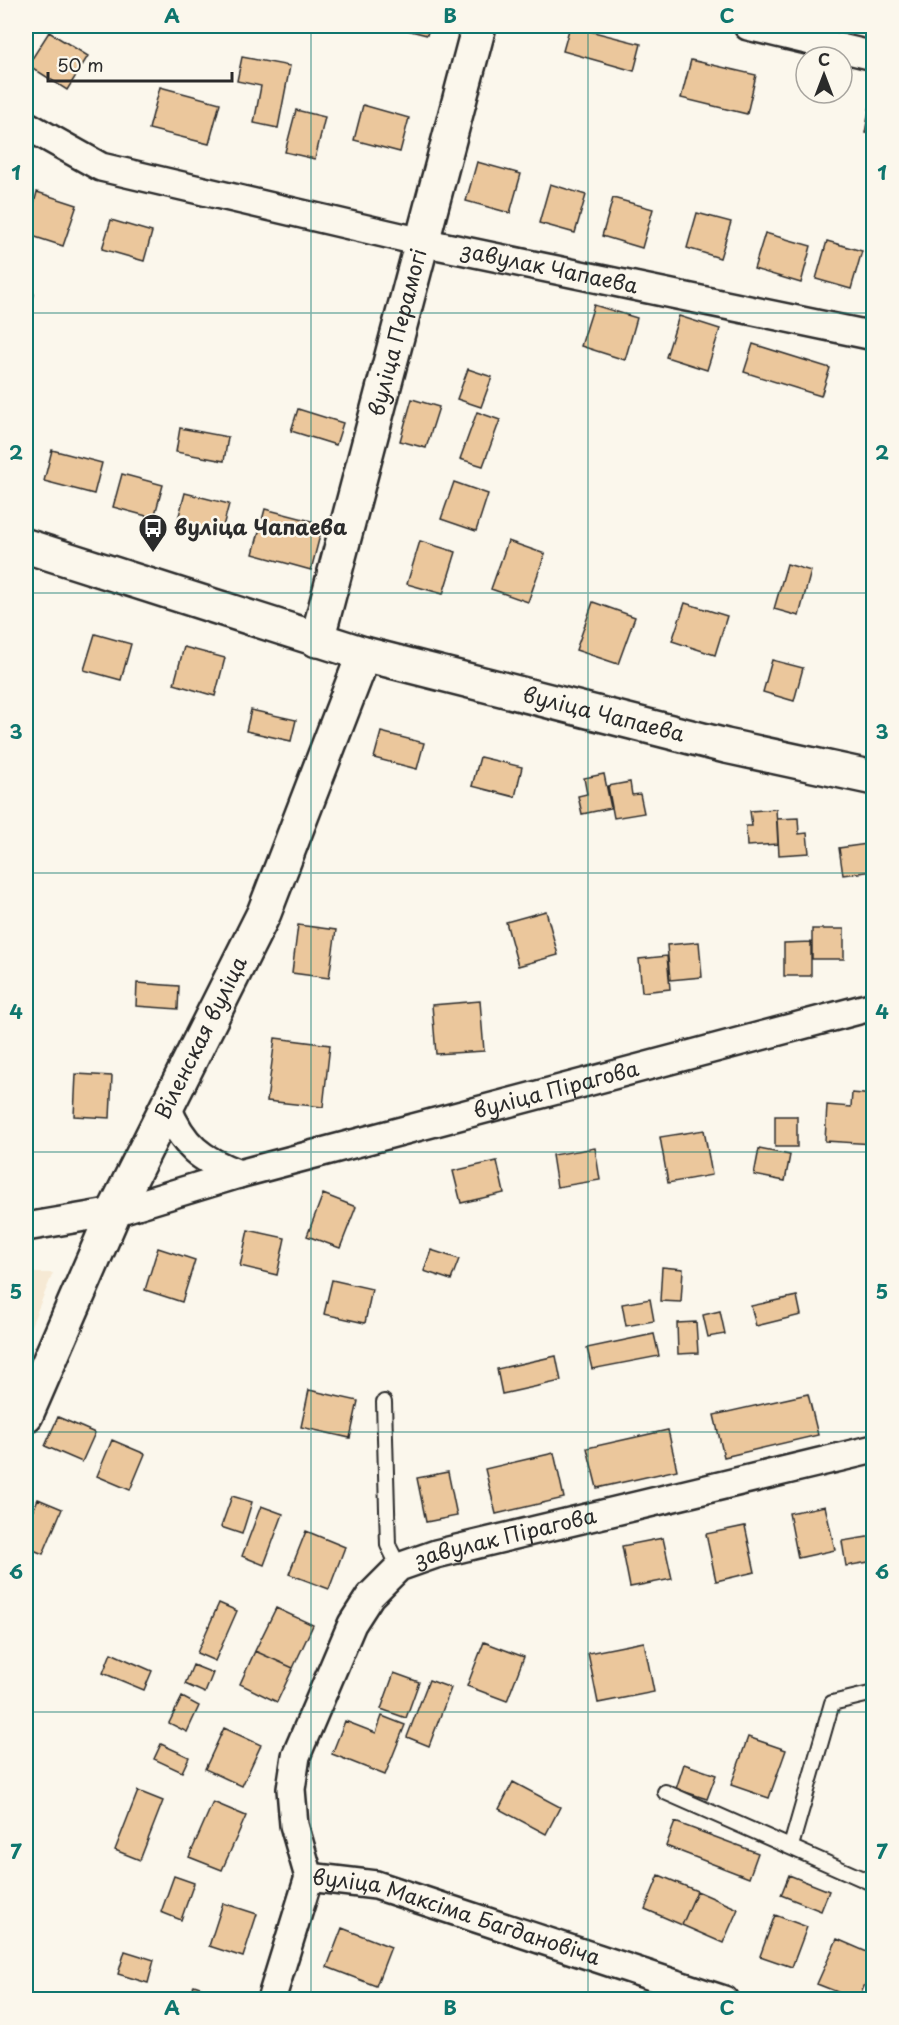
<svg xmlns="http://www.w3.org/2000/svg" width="899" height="2025" viewBox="0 0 899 2025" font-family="'Playpen Sans',sans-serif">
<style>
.built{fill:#f6e9d4}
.building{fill:#ebc79c;stroke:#2b2b2b;stroke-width:1.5}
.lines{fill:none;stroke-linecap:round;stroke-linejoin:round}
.lane-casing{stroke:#2b2b2b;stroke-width:18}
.street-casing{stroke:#2b2b2b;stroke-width:32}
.secondary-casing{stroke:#2b2b2b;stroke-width:38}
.lane{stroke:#fbf7ec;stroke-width:14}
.street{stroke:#fbf7ec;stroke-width:27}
.secondary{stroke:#fbf7ec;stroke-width:33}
.grid{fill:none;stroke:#0f766e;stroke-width:1.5;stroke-opacity:0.55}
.labels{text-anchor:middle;stroke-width:5;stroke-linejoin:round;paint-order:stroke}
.street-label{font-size:21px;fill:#2b2b2b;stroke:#fbf7ec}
.poi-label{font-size:21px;font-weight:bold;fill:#2b2b2b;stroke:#fbf7ec;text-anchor:start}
.neatline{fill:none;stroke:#0f766e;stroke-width:2}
.grid-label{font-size:20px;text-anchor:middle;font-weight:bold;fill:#0f766e}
</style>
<rect width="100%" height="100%" fill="#fbf7ec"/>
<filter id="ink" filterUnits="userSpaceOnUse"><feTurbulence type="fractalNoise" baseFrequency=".0167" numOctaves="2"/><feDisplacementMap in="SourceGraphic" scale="12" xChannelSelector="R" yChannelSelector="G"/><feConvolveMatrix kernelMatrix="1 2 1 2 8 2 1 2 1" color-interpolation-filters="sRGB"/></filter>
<g filter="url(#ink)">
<!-- built -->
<path class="built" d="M26 1273H53L26 1338Z"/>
<!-- building -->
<path class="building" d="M173 26H195L193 32Z
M391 26H430L427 35Z
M570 26 641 44 634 71 563 51Z
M49 32 88 56 67 90 28 65Z
M242 57 290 66 278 128 254 123 261 86 237 81Z
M691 60 756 75 747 114 681 98Z
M160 87 220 103 209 144 149 129Z
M363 105 409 118 400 152 354 140Z
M870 105H874V134L865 133Z
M296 110 325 117 315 159 285 152Z
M477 162 521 174 510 213 466 201Z
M550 184 586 195 575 233 539 223Z
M37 192 77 205 63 246 26 234Z
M613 198 653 209 642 248 602 236Z
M697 213 731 222 720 258 687 248Z
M111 220 152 232 144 261 102 249Z
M765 233 811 246 801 283 754 269Z
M827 241 862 251 851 289 816 279Z
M26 292 34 294 30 314 26 313Z
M594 305 637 318 625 360 581 346Z
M679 316 720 329 707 370 666 357Z
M753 344 830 368 821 396 744 372Z
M468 369 492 377 481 407 457 399Z
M26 376 31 377 26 399Z
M412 399 439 407 426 448 400 441Z
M298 409 343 423 336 445 291 431Z
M477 412 500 420 483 466 460 459Z
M180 428 228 437 224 461 176 452Z
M52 450 102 463 94 494 44 481Z
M122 474 163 485 154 518 113 507Z
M454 482 488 494 476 531 441 519Z
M185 493 229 504 221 534 177 523Z
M265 509 323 524 311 570 253 554Z
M420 541 456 552 443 594 407 584Z
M508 541 545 554 528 602 491 589Z
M787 564 811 571 799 616 774 609Z
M593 602 635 617 618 664 576 650Z
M685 603 727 616 715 655 672 641Z
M95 634 131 644 121 680 84 670Z
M184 647 225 658 215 696 174 684Z
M772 660 803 668 794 701 763 692Z
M251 710 296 720 291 741 246 731Z
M381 732 424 743 417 769 374 758Z
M480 757 522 767 515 797 472 786Z
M604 774 611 808 582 814 578 796 587 794 584 778Z
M630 782 632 795 640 794 644 813 614 818 608 786Z
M776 809 778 844 747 846 746 826H752L750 811Z
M798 818 799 834 807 833 809 853 779 855 777 819Z
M874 843V871L843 875 839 848Z
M546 911 558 955 518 966 506 922Z
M298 925 336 930 329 978 292 973Z
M812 929H844V959H812Z
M699 942 702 977 670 980 667 945Z
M811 942V976H784V943Z
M667 956 670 989 642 992 639 959Z
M137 983 179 986 178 1009 136 1006Z
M480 1001 484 1051 436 1054 432 1005Z
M275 1038 330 1045 323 1107 267 1101Z
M76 1074 112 1076 110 1118 74 1116Z
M852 1093 874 1095V1144L825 1141 827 1105 851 1107Z
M775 1116H797V1147H775Z
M704 1130 712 1175 668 1183 660 1137Z
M595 1148 600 1180 557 1187 552 1155Z
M759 1149 790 1155 785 1181 754 1175Z
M497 1161 504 1193 461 1203 453 1171Z
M323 1194 356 1207 340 1248 307 1236Z
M248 1230 285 1238 277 1275 240 1266Z
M158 1248 195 1260 182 1302 145 1290Z
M431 1250 459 1259 451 1280 424 1271Z
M662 1267 683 1269 681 1302 660 1301Z
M332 1280 372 1289 365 1323 324 1314Z
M797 1296 801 1315 756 1326 751 1306Z
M650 1299 654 1321 626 1326 622 1304Z
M720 1311 725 1334 708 1337 703 1315Z
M696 1322 698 1353 678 1354 677 1323Z
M654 1334 659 1356 592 1369 587 1348Z
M556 1356 561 1381 502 1394 497 1369Z
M309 1390 358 1401 350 1438 301 1427Z
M808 1394 818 1435 724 1457 714 1415Z
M58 1417 95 1433 82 1462 45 1446Z
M668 1430 677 1470 597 1488 587 1448Z
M112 1440 145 1454 130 1490 97 1476Z
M554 1453 564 1498 496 1514 485 1469Z
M448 1472 457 1516 426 1522 417 1478Z
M232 1496 252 1502 242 1534 221 1527Z
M38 1499 62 1509 43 1554 26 1547V1527Z
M261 1506 283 1514 264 1565 242 1556Z
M825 1506 835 1550 798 1558 789 1513Z
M745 1526 755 1572 716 1581 706 1534Z
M306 1531 345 1547 329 1589 289 1574Z
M874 1536V1561L846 1566 842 1541Z
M663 1538 672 1579 630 1587 622 1546Z
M26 1583 32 1585 26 1605Z
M219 1603 237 1611 215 1661 197 1653Z
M276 1608 313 1625 293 1668 255 1651Z
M874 1632V1654L867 1652Z
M484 1642 524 1657 507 1701 467 1686Z
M644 1642 654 1692 598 1703 588 1653Z
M255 1651 293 1668 277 1702 240 1684Z
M111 1653 152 1671 144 1690 103 1673Z
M193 1665 213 1673 205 1693 185 1684Z
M394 1673 419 1682 406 1718 381 1709Z
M429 1680 451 1688 429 1746 407 1737Z
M182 1697 199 1706 187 1732 169 1723Z
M382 1716 405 1725 385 1775 332 1754 345 1721 376 1733Z
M224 1728 261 1745 242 1786 205 1769Z
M748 1737 786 1750 769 1798 731 1785Z
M161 1744 189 1757 182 1772 154 1759Z
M684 1764 716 1775 707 1799 676 1789Z
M513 1782 560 1807 546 1834 499 1809Z
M138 1791 163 1801 140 1860 115 1850Z
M213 1802 246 1816 222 1870 189 1857Z
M675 1822 758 1853 749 1878 666 1846Z
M659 1875 697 1891 682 1925 645 1909Z
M789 1875 829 1891 821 1911 781 1895Z
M174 1876 194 1883 181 1920 161 1912Z
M697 1891 738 1909 723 1943 682 1925Z
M223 1903 257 1914 243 1957 209 1946Z
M775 1915 807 1927 792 1967 760 1956Z
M342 1928 391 1947 376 1986 327 1967Z
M837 1939 874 1955V1964L858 2000 817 1984Z
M125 1951 154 1960 148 1983 118 1974Z
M194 1985 236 1999 189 2000Z"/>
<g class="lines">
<!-- lane casing -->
<g class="lane-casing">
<path id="lane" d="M384 1402 388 1545 399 1567
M665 1792 874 1884
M791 1846 832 1703 874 1693"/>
</g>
<!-- street casing -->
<g class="street-casing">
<g id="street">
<path d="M748 26 874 56"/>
<path id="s1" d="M26 125 101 167 422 242 874 336"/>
<path d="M167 1107C183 1146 201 1160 239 1174"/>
<path id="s2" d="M26 1227 114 1212 239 1174 874 1006"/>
<path id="s3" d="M309 1877 294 1825 291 1789 296 1756 352 1624 370 1596 399 1567 436 1554 874 1449"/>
<path id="s4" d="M309 1877 376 1885 724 2000"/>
<path d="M271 2000 309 1877"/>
</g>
</g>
<!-- secondary casing -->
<g class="secondary-casing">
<g id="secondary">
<path id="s5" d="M26 546 364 654 726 746 874 778"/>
<path id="s6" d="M317 640 479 26"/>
<path id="s7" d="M26 1415 114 1212 264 913 364 654"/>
</g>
</g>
<!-- lane -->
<use href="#lane" class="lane"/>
<!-- street -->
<use href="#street" class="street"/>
<!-- secondary -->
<use href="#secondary" class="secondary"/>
</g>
</g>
<!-- grid -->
<path class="grid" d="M311 26V2000M588 26V2000M26 313H874M26 593H874M26 873H874M26 1152H874M26 1432H874M26 1712H874"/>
<!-- icons -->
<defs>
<g id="bus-pin" transform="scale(1.5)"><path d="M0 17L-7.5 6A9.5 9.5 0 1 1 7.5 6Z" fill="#2b2b2b" stroke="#fbf7ec"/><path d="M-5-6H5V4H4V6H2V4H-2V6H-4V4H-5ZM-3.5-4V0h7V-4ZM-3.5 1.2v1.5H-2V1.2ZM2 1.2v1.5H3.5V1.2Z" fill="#fff"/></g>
</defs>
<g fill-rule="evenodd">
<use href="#bus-pin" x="153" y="528"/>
</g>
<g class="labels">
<!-- street labels -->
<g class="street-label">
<text dy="7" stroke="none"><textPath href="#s1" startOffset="546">завулак Чапаева</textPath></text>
<text dy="7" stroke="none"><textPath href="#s6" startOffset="318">вуліца Перамогі</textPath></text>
<text dy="7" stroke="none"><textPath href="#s5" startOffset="602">вуліца Чапаева</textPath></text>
<text dy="7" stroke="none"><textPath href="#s7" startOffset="416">Віленская вуліца</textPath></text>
<text dy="7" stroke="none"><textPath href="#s2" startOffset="548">вуліца Пірагова</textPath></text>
<text dy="7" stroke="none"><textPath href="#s3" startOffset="452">завулак Пірагова</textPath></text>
<text dy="7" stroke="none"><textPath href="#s4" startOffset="153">вуліца Максіма Багдановіча</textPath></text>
</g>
<!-- poi labels -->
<g class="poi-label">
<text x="174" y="535">вуліца Чапаева</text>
</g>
</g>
<!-- margin -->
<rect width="899" height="2025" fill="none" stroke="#fbf7ec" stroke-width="66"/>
<!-- north arrow -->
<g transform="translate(824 75)"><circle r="28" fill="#fbf7ec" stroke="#a8a59f" stroke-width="1.5"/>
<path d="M0-4.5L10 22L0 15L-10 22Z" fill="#2b2b2b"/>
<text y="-9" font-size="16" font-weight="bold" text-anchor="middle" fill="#2b2b2b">С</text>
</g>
<!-- scale -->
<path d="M48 72v9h184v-9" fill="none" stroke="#2b2b2b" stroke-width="3"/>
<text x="57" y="72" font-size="18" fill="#2b2b2b" stroke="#fbf7ec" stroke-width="4.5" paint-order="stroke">50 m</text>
<rect x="33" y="33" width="833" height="1959" class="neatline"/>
<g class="grid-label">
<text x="172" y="23">A</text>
<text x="450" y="23">B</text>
<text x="727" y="23">C</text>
<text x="16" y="180">1</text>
<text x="882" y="180">1</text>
<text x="16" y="460">2</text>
<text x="882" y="460">2</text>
<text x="16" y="739">3</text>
<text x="882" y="739">3</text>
<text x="16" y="1019">4</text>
<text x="882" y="1019">4</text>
<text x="16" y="1299">5</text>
<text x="882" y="1299">5</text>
<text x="16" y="1579">6</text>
<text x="882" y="1579">6</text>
<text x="16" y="1859">7</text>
<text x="882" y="1859">7</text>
<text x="172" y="2015">A</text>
<text x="450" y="2015">B</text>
<text x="727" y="2015">C</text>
</g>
</svg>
